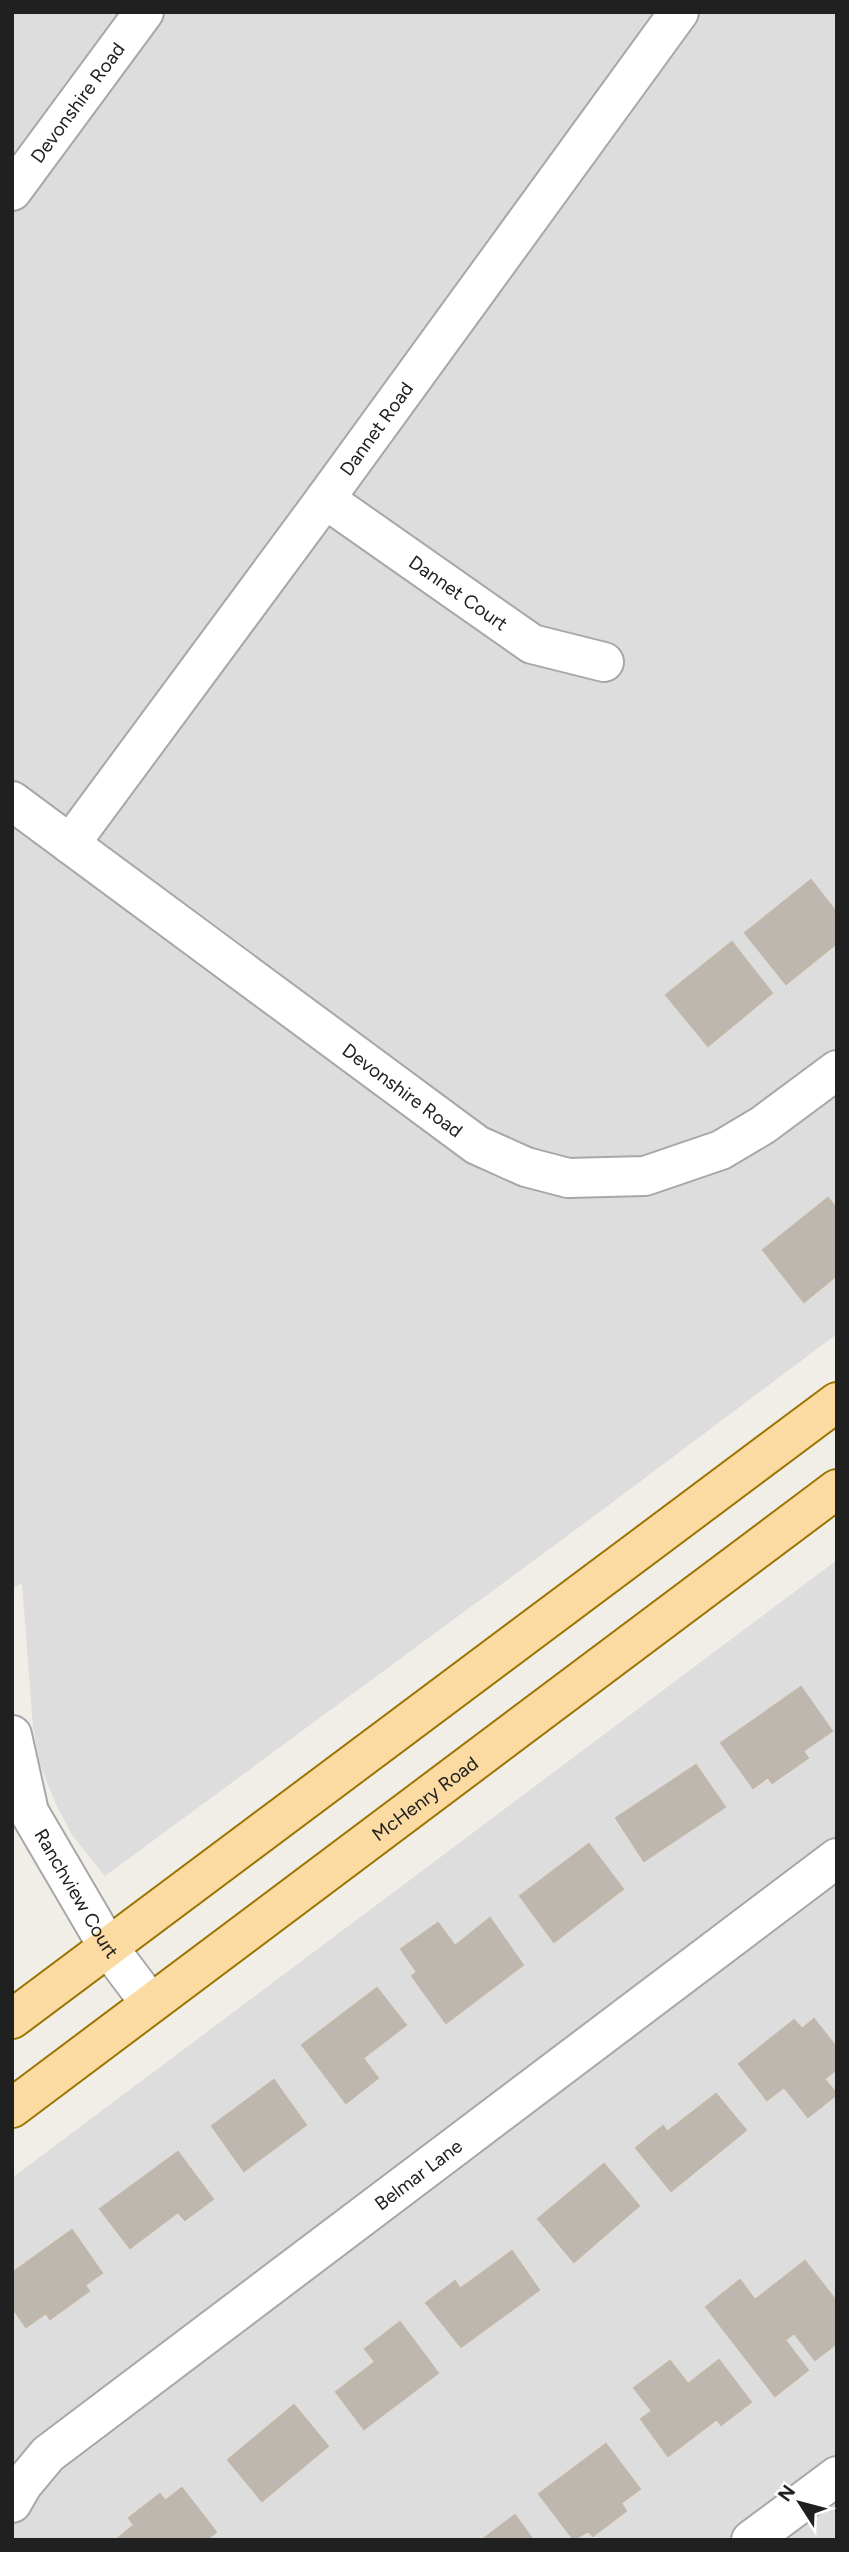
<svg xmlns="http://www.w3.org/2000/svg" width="849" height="2552" viewBox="0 0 849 2552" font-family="Figtree,sans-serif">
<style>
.residential{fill:#dedddd}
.building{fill:#bdb7b0;stroke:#c2b6a9;stroke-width:2}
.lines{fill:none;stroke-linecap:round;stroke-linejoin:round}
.minor-casing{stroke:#a7a7a7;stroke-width:42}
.major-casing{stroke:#9b7402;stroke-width:42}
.minor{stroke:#fff;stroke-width:38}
.major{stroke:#fbdba2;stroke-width:38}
.labels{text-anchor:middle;stroke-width:7;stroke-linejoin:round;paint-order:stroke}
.street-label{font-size:19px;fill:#202020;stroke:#fff}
</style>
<rect width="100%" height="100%" fill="#f1eee7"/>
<!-- residential -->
<path class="residential" d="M12 12H837V1334L601 1511 105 1876 72 1835 55 1802 40 1764 33 1728 22 1583 12 1589Z
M837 1560V2540H12V2178Z"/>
<!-- building -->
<path class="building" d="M811 880 837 913V943L786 984 745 933Z
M732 942 772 993 708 1046 666 995Z
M828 1198 837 1209V1275L804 1302 763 1250Z
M801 1687 832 1731 803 1751 808 1758 772 1783 768 1777 753 1788 721 1743Z
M696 1765 725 1807 644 1861 616 1818Z
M589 1844 623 1889 554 1942 520 1896Z
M490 1918 523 1965 446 2023 412 1976 417 1972 401 1949 438 1923 455 1946Z
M377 1988 406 2025 363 2058 378 2078 346 2103 302 2045Z
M814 2019 837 2048V2069L824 2079 837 2094 808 2117 784 2087 767 2100 739 2064 794 2020 802 2029Z
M274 2080 306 2125 244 2171 212 2126Z
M716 2094 746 2130 671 2191 636 2148 663 2126 667 2132Z
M178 2152 213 2199 185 2220 178 2212 130 2248 100 2209Z
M604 2164 639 2206 574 2262 538 2219Z
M72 2230 102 2273 85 2285 89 2291 50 2319 46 2313 26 2327 12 2307V2273Z
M512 2251 539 2290 461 2347 426 2303 455 2281 460 2289Z
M805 2261 837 2302V2343L815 2360 794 2333 785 2340 808 2370 775 2396 706 2307 740 2280 755 2300Z
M400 2322 438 2373 364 2429 336 2392 375 2362 365 2349Z
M719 2360 751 2402 721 2425 717 2419 668 2456 641 2419 652 2411 634 2388 670 2361 688 2384Z
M294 2405 328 2446 262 2501 228 2460Z
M606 2444 640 2489 621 2503 626 2511 593 2536 588 2531 574 2540 539 2494Z
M182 2488 216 2532 206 2540H116L134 2525 129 2518 160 2494 165 2501Z
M515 2515 533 2540H482Z"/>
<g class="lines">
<!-- minor casing -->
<g class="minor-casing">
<g id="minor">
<path id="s1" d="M12 191 144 12"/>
<path id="s2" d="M325 499 532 644 604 662"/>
<path id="s3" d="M12 801 477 1145 526 1167 568 1178 645 1176 721 1150 763 1125 837 1070"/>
<path id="s4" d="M70 844 325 499 679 12"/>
<path id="s5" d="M12 1735 29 1812 108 1947 150 2003"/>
<path id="s6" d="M12 2503 23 2484 48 2454 837 1858"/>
<path d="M751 2540 837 2476"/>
</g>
</g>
<!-- major casing -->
<g class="major-casing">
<g id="major">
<path d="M12 2019 837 1402"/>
<path id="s7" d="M12 2108 837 1489"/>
</g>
</g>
<!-- minor -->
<use href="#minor" class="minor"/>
<!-- major -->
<use href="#major" class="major"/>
</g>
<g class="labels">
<!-- street labels -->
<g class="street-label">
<text dy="7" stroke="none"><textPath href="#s1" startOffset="110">Devonshire Road</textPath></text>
<text dy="7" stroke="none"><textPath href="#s4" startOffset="516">Dannet Road</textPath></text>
<text dy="7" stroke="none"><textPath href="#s2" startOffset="163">Dannet Court</textPath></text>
<text dy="7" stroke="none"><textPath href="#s3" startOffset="486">Devonshire Road</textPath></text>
<text dy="7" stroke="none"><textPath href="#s7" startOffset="516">McHenry Road</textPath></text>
<text dy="7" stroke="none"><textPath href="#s5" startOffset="173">Ranchview Court</textPath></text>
<text dy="7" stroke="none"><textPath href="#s6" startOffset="525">Belmar Lane</textPath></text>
</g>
</g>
<!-- border -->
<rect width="849" height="2552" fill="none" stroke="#202020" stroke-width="28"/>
<!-- north arrow -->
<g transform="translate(800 2503) rotate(306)" stroke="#ffffff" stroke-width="5" paint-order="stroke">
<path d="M0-5L12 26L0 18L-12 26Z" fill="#202020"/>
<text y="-10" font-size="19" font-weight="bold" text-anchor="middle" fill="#202020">N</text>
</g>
</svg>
